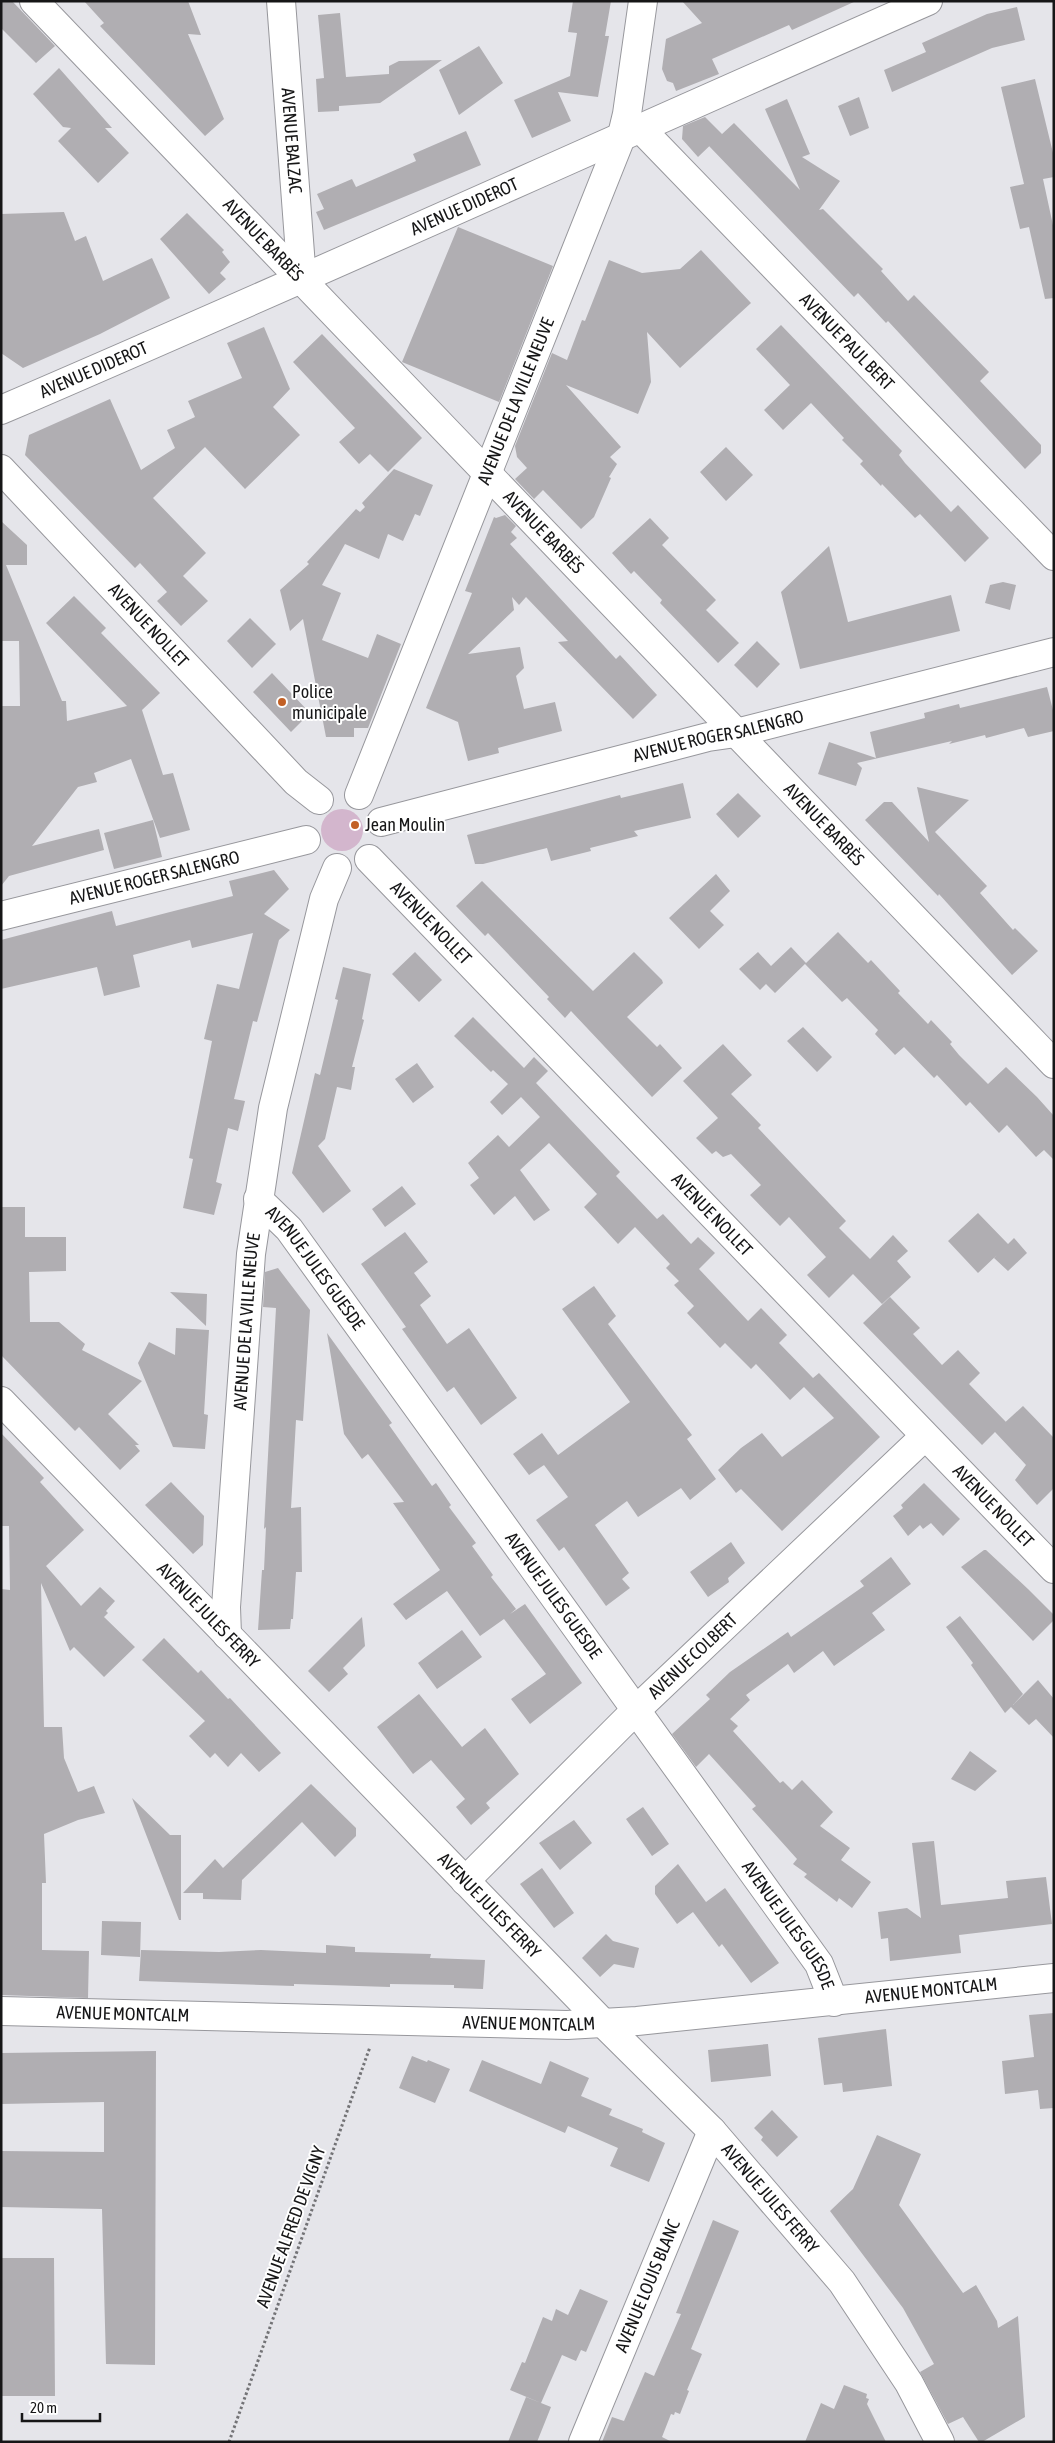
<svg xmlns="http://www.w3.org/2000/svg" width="1055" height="2443" viewBox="0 0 1055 2443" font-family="'Asap Condensed',sans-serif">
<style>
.green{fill:#d3b6cd}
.building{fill:#b0aeb2}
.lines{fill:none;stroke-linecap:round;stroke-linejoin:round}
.minor-casing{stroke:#97979c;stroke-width:30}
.path{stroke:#737376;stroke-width:3;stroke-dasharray:2.5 2.5;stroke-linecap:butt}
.minor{stroke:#fff;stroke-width:28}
.poi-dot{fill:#c26025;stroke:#fff;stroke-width:2}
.labels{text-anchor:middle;stroke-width:4;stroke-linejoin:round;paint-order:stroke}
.street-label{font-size:18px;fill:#161617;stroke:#fff}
.poi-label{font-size:18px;fill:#161617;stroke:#fff;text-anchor:start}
</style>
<rect width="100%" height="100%" fill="#e5e5ea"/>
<!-- green -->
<path class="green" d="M321 830a21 21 0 1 1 42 0a21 21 0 1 1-42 0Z"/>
<!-- building -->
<path class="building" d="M1 1H12L55 46 36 63 1 28Z
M84 1H188L201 35 188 34 224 119 205 136 100 26 104 23Z
M573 1H611L605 36H609L598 97 558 92 571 121 532 138 514 100 570 76 577 33 568 32Z
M682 1H856L792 30 789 25 712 59 719 74 676 91 673 83 667 81 662 69 666 39 702 23Z
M1017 7 1025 40 992 48 892 92 884 70 926 52 922 43 987 14Z
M340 13 346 77 389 74V66L399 61 442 60 380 103 339 106V111L318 112 316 79 324 78 318 15Z
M479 46 503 83 459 115 439 70Z
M59 68 112 128H105L129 153 98 183 58 141 71 128 63 127 33 94Z
M1035 79 1054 157V177L1043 179 1054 230V298L1045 299 1029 227 1020 229 1010 187 1024 184 1001 87Z
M859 97 869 128 850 136 838 106Z
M787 99 810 154 802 157 840 181 819 210 823 209 883 269 881 271 908 301 914 295 989 372 980 381 1041 445V453L1025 469 888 321 886 323 858 293 854 297 709 146 734 123 800 190 765 109Z
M705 117 722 134 698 157 682 139 683 126Z
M466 131 481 165 324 230 316 212 324 209 317 194 352 179 356 187 416 161 413 154Z
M64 212 75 241 86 236 103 281 152 258 170 298 100 334 23 368 1 353V214Z
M187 213 224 250 222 252 230 262 220 273 226 279 209 294 160 239Z
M458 227 553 266 499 402 402 362Z
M701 250 751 303 680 368 647 332 651 382 638 414 566 385 621 447 610 457 617 464 609 477 611 478 594 517 581 529 543 490 534 499 515 479 527 468 517 457 515 446 552 353 567 360 582 320 585 321 609 260 642 273 680 269Z
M781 325 902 451 899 455 905 463 951 512 958 505 989 538 965 562 920 514 915 518 882 484 881 486 860 464 863 461 842 440 844 438 811 403 783 430 764 410 790 385 756 349Z
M264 327 290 389 273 407 300 435 245 489 205 447 153 498 206 553 183 576 208 601 181 626 157 601 167 592 140 563 135 568 25 455 29 435 110 399 141 470 175 448 167 430 195 417 188 401 242 378 227 343Z
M322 334 422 438 388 472 370 454 359 464 339 442 355 428 293 362Z
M726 447 753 475 726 501 700 472Z
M394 469 433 485 420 516 415 514 403 541 388 534 379 559 345 544 322 585 341 593 322 640 368 658 377 634 401 644 368 728H354V737H326L303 619 290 631 280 590 309 564 307 562 356 509 360 512 365 507 362 503Z
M505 515 516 526 511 532 517 538 510 544 616 659 620 655 657 695 633 719 558 642 568 641 526 597 519 605 512 597 514 610 468 654 520 647 524 668 516 676 524 709 555 702 562 731 498 748 499 753 468 761 458 722 426 708 472 593 465 591 494 517 496 518Z
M650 518 669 538 662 545 716 600 706 610 739 643 718 663 660 603 662 600 634 571 631 574 612 553Z
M1 521 27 545V565H6L62 701H66L67 721 127 706 46 623 74 596 106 628 101 633 160 693 142 710 163 775 173 773 190 830 160 838 131 759 94 773 97 782 78 787 32 846 99 829 104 850 9 876 1 886 2 706H20L19 641H1Z
M829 546 848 622 951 595 960 631 800 669 781 592Z
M1003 582 1016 585 1010 610 985 603 990 585Z
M250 618 276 644 252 668 227 641Z
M757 641 780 664 757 688 734 665Z
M272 673 310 713 291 732 253 692Z
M1047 687 1054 714V731L1028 737 1024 728 986 738 985 735 949 744 952 741 857 763 862 768 856 786 818 774 829 742 876 758 870 732 925 718 924 713 959 704 960 708Z
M683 783 691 818 634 831 638 836 590 848 591 851 551 861 547 848 483 864H475L467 835 620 795 621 798Z
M917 787 969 800 935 832 987 886 980 893 1013 930 1015 928 1038 951 1012 975 939 894 938 896 865 820 884 802H892L929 842Z
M738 793 761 816 738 838 716 814Z
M153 820 162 857 114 869 104 833Z
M274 870 289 889 264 914 290 930 279 940 257 1022 253 1021 234 1099 245 1101 238 1131 228 1128 216 1182 222 1184 214 1215 183 1208 193 1159 189 1158 212 1041 204 1039 217 984 239 989 253 933 192 948 190 940 133 955 140 987 104 996 97 967 1 989V940L112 911 116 926 170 912 233 896 229 881Z
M716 874 730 891 710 911 724 925 699 949 669 918Z
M482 881 593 991 634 952 662 980 663 983 627 1017 657 1047 660 1044 682 1068 652 1097 571 1011 565 1018 547 999 549 997 488 933 485 936 456 906Z
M838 932 868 963 871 960 900 991 898 993 928 1024 931 1020 952 1042 950 1044 959 1055 988 1084 1006 1067 1037 1097 1054 1116V1160L1044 1150 1036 1157 1007 1125 999 1133 970 1102 966 1106 937 1075 934 1078 904 1047 895 1055 875 1034 878 1030 847 998 842 1002 805 964Z
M791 947 806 963 775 993 766 984 760 990 739 969 758 952 771 966Z
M415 952 442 980 419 1002 392 974Z
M343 967 371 974 362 1019 364 1020 352 1067H355L351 1090 337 1087 325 1139 318 1146 351 1191 323 1213 292 1173 315 1073 320 1075 338 1000 335 999Z
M473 1017 524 1068 534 1057 548 1071 536 1083 620 1172 616 1176 657 1219 663 1214 691 1244 698 1237 715 1253 699 1269 748 1321 761 1308 787 1335 779 1343 813 1378 819 1373 880 1437 782 1531 741 1489 736 1493 718 1470 741 1448 762 1433 782 1457 834 1418 804 1387 790 1400 756 1364 751 1369 725 1343 720 1348 687 1313 694 1306 674 1285 679 1281 666 1268 670 1264 635 1227 618 1244 584 1207 597 1194 549 1143 520 1170 550 1210 534 1221 515 1196 494 1215 470 1185 479 1178 468 1163 498 1135 509 1147 540 1117 521 1097 502 1115 490 1102 508 1084 493 1070 491 1072 454 1036Z
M803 1027 832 1057 817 1072 787 1041Z
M723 1044 752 1075 731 1094 761 1125 758 1128 846 1221 839 1228 870 1259 893 1235 908 1251 897 1261 911 1277 882 1304 853 1274 829 1298 807 1275 826 1257 789 1217 780 1226 750 1195 761 1185 731 1154 723 1157 716 1151 712 1154 696 1138 718 1118 683 1081Z
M417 1063 434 1087 413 1103 395 1079Z
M402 1186 416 1204 385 1227 372 1209Z
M1 1207H25V1237H66V1271L29 1272 30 1322H59L85 1344 82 1350 142 1381 108 1414 139 1445H135L140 1451 120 1470 79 1427 75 1431 1 1355Z
M978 1213 1008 1244 1014 1238 1027 1253 1008 1271 994 1258 997 1255 978 1273 948 1241Z
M405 1232 428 1262 414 1273 431 1296 420 1305 447 1344 469 1328 517 1398 481 1425 454 1387 447 1392 402 1329 406 1327 361 1264Z
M278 1268 310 1310 303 1421 296 1420 291 1508 301 1507 302 1572H296L293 1619H291L290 1629 258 1630 262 1570H264L266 1527 264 1529 276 1308 263 1307 265 1272Z
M594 1286 616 1316 608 1324 692 1435 687 1439 716 1479 690 1500 681 1488 638 1517 627 1501 595 1525 629 1573 622 1579 630 1588 606 1606 564 1547 559 1551 536 1520 568 1497 544 1465 550 1461 529 1475 513 1454 542 1433 558 1455 630 1402 562 1309Z
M170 1292 207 1294 206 1326Z
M890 1297 920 1328 913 1334 942 1365 958 1350 980 1373 969 1384 1006 1422 1000 1427 1023 1406 1054 1438V1488L1037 1505 1015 1480 1026 1465 995 1432 982 1445 863 1323Z
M176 1328 209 1330 204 1414 208 1415 205 1449 173 1447 138 1363 149 1342 175 1355Z
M327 1333 392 1423 389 1425 432 1486 436 1483 451 1505 449 1507 476 1543 472 1546 493 1575 491 1577 516 1609 510 1614 525 1604 582 1683 530 1724 511 1699 546 1674 504 1619 480 1636 447 1591 406 1620 393 1604 440 1570 393 1503 404 1502 368 1454 362 1459 344 1434Z
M1 1433 44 1478 40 1482 84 1530 46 1566 81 1606 100 1587 115 1601 106 1611 108 1613 104 1617 135 1647 104 1677 74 1647 70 1651 41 1583 44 1727H62L64 1758 78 1792 94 1786 105 1813 78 1820 44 1834 46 1883H42V1950L89 1951 88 1998 1 1995V1589L10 1590 9 1526H1Z
M171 1482 204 1516 203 1545 193 1554 145 1505Z
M924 1483 960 1519 943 1536 931 1523 923 1529 920 1525 908 1536 893 1516 903 1508 901 1505Z
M731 1542 745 1563 728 1578 729 1582 708 1597 690 1572Z
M984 1550H986L1028 1589 1054 1615V1620L1033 1641 961 1567Z
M891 1557 911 1584 872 1613 885 1630 834 1666 823 1651 794 1673 788 1664 746 1695 750 1700 730 1719 738 1726 733 1731 780 1783 783 1781 792 1790 802 1780 833 1812 820 1826 850 1848 841 1860 871 1882 852 1908 839 1898 837 1902 804 1877 807 1874 793 1864 797 1859 752 1809 756 1806 709 1754 696 1767 672 1734 710 1699 706 1695 730 1672 788 1632 791 1637 864 1586 860 1581Z
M960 1616 1023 1694 1013 1705 1038 1680 1054 1699V1738L1036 1719 1029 1725 1011 1707 1005 1713 971 1665 973 1663 946 1627Z
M362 1617 365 1646 343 1668 348 1674 329 1692 308 1671Z
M462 1630 482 1657 437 1689 418 1663Z
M164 1638 198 1673 201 1670 228 1699 230 1698 281 1753 259 1772 241 1753 228 1767 215 1753 210 1758 189 1736 205 1721 142 1660Z
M419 1694 462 1747 485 1728 519 1774 486 1803 490 1808 471 1825 456 1807 465 1799 431 1760 413 1774 377 1727Z
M970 1751 997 1771 975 1791 951 1779Z
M311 1784 356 1828V1836L335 1857 302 1822 242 1880 241 1900 203 1899V1893H183L215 1859 223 1868Z
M132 1798 170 1835H181V1920H179Z
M643 1807 669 1844 652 1856 626 1819Z
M574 1820 592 1843 560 1870 539 1843Z
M934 1841 941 1905 1008 1898 1006 1881 1046 1877 1052 1924 959 1935 961 1953 890 1961 888 1938 881 1939 878 1912 907 1908 921 1918 912 1843Z
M678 1864 706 1902 725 1888 779 1963 751 1983 722 1944 719 1947 693 1912 677 1924 655 1894V1886Z
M542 1868 574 1913 554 1928 520 1884Z
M102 1921 141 1922 140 1957 101 1955Z
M606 1934 613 1941 639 1948 634 1968 614 1964 600 1977 582 1958Z
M326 1945 355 1947V1952L431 1954 430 1958 485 1960 483 1989 454 1988V1985L390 1984V1987L294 1984V1986L139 1981 141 1950 219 1952 261 1950 326 1953Z
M1054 2013V2108L1040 2109 1038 2090 1005 2094 1002 2061 1034 2057 1029 2015Z
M886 2029 892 2086 843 2092 842 2083 824 2085 818 2038Z
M768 2044 771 2076 711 2082 708 2050Z
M156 2051 155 2365 106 2364 102 2209 1 2207V2151L104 2152V2102L1 2104V2053Z
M412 2056 427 2062 428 2060 450 2069 435 2103 399 2088Z
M482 2060 541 2084 550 2061 589 2078 581 2096 612 2109 609 2115 643 2129 642 2132 665 2143 649 2182 610 2166 618 2148 568 2126 565 2133 469 2091Z
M772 2110 798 2137 777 2157 761 2140 763 2137 754 2128Z
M877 2135 921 2154 899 2205 963 2293 976 2285 997 2321 998 2328 1018 2316 1025 2417 982 2442H979L963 2417 948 2424 920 2372 934 2364 903 2308 830 2211 853 2189Z
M713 2220 739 2231 691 2349 702 2354 687 2390 689 2391 680 2414 675 2412 674 2415 671 2414 662 2437 672 2442H602L612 2417 624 2421 645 2372 654 2376 681 2314 676 2313Z
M1 2258H54L55 2396H1Z
M580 2289 608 2301 586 2352 581 2350 576 2361 562 2355 541 2403 510 2390 522 2362 525 2363 543 2317 552 2321 556 2309 568 2315Z
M844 2385 867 2394 866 2398 869 2399 867 2404 886 2442H805L821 2403 834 2409Z
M526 2397 551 2407 537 2442H508Z"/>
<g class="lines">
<!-- minor casing -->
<g class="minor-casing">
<g id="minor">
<path id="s1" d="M34 1 1054 1064"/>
<path id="s2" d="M281 1 302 280"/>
<path id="s3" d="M639 127 1054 556"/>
<path id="s4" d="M1 410C311 277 618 137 928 1"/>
<path id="s5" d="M1 469 296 782 319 800"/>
<path id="s6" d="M359 795 622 135 627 114 643 1"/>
<path id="s7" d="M381 822 708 737 736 733 1054 652"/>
<path id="s8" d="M369 859 1054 1569"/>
<path id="s9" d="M1 916 306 840"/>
<path id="s10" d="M258 1199 289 1229 819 1964 834 2002"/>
<path id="s11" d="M1 1401 603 2023 712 2131 842 2282 909 2383 940 2442"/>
<path id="s12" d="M227 1635 226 1607 251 1254 273 1108 324 899 337 868"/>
<path id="s13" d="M465 1881 636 1710 924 1437"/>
<path id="s14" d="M1 2011 567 2025 637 2021 1054 1978"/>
<path id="s15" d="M583 2442 712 2131"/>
</g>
</g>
<!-- path -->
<path class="path" d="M229 2442 370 2047"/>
<!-- minor -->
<use href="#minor" class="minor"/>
</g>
<!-- markers -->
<g class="poi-dot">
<circle cx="282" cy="702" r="5"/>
<circle cx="355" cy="825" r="5"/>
</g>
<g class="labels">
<!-- street labels -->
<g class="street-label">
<text dy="6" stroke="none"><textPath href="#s2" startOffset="140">AVENUE BALZAC</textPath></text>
<text dy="6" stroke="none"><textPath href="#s4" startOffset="506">AVENUE DIDEROT</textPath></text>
<text dy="6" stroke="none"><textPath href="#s1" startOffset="331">AVENUE BARBÈS</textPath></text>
<text dy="6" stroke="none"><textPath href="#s3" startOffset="299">AVENUE PAUL BERT</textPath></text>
<text dy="6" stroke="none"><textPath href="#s4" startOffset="101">AVENUE DIDEROT</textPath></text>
<text dy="6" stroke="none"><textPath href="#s6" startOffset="424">AVENUE DE LA VILLE NEUVE</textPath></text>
<text dy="6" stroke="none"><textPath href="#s1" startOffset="736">AVENUE BARBÈS</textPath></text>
<text dy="6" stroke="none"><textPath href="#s5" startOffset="215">AVENUE NOLLET</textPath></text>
<text dy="6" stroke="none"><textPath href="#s7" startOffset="348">AVENUE ROGER SALENGRO</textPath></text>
<text dy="6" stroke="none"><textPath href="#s1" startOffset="1141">AVENUE BARBÈS</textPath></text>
<text dy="6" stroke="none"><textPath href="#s9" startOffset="158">AVENUE ROGER SALENGRO</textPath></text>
<text dy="6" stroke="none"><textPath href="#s8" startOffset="89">AVENUE NOLLET</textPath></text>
<text dy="6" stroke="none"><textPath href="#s8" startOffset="494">AVENUE NOLLET</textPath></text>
<text dy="6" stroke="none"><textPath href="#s10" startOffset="90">AVENUE JULES GUESDE</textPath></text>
<text dy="6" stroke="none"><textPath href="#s12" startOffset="314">AVENUE DE LA VILLE NEUVE</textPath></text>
<text dy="6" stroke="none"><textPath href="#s8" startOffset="899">AVENUE NOLLET</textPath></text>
<text dy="6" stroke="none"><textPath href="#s10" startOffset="495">AVENUE JULES GUESDE</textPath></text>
<text dy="6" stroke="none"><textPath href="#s11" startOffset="298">AVENUE JULES FERRY</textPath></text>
<text dy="6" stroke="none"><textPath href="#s13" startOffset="320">AVENUE COLBERT</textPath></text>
<text dy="6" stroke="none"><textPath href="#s11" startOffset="702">AVENUE JULES FERRY</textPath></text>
<text dy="6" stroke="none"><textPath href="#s10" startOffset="900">AVENUE JULES GUESDE</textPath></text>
<text dy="6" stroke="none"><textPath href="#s14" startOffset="932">AVENUE MONTCALM</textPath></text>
<text dy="6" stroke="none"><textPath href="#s14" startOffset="122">AVENUE MONTCALM</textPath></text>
<text dy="6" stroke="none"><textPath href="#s14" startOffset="528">AVENUE MONTCALM</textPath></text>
<text dy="6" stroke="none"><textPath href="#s11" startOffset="1108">AVENUE JULES FERRY</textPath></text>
<text transform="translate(291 2227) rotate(-70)" y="6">AVENUE ALFRED DE VIGNY</text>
<text dy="6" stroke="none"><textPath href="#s15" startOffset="169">AVENUE LOUIS BLANC</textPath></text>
</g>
<!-- poi labels -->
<g class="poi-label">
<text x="292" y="698">Police<tspan x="292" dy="21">municipale</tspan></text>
<text x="365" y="831">Jean Moulin</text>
</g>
</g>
<!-- border -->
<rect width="1055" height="2443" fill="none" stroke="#161617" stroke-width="5"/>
<!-- scale -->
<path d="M22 2413v8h78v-8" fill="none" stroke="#161617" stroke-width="2.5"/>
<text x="30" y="2413" font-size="15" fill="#161617" stroke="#ffffff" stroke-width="4" paint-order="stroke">20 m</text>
</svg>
